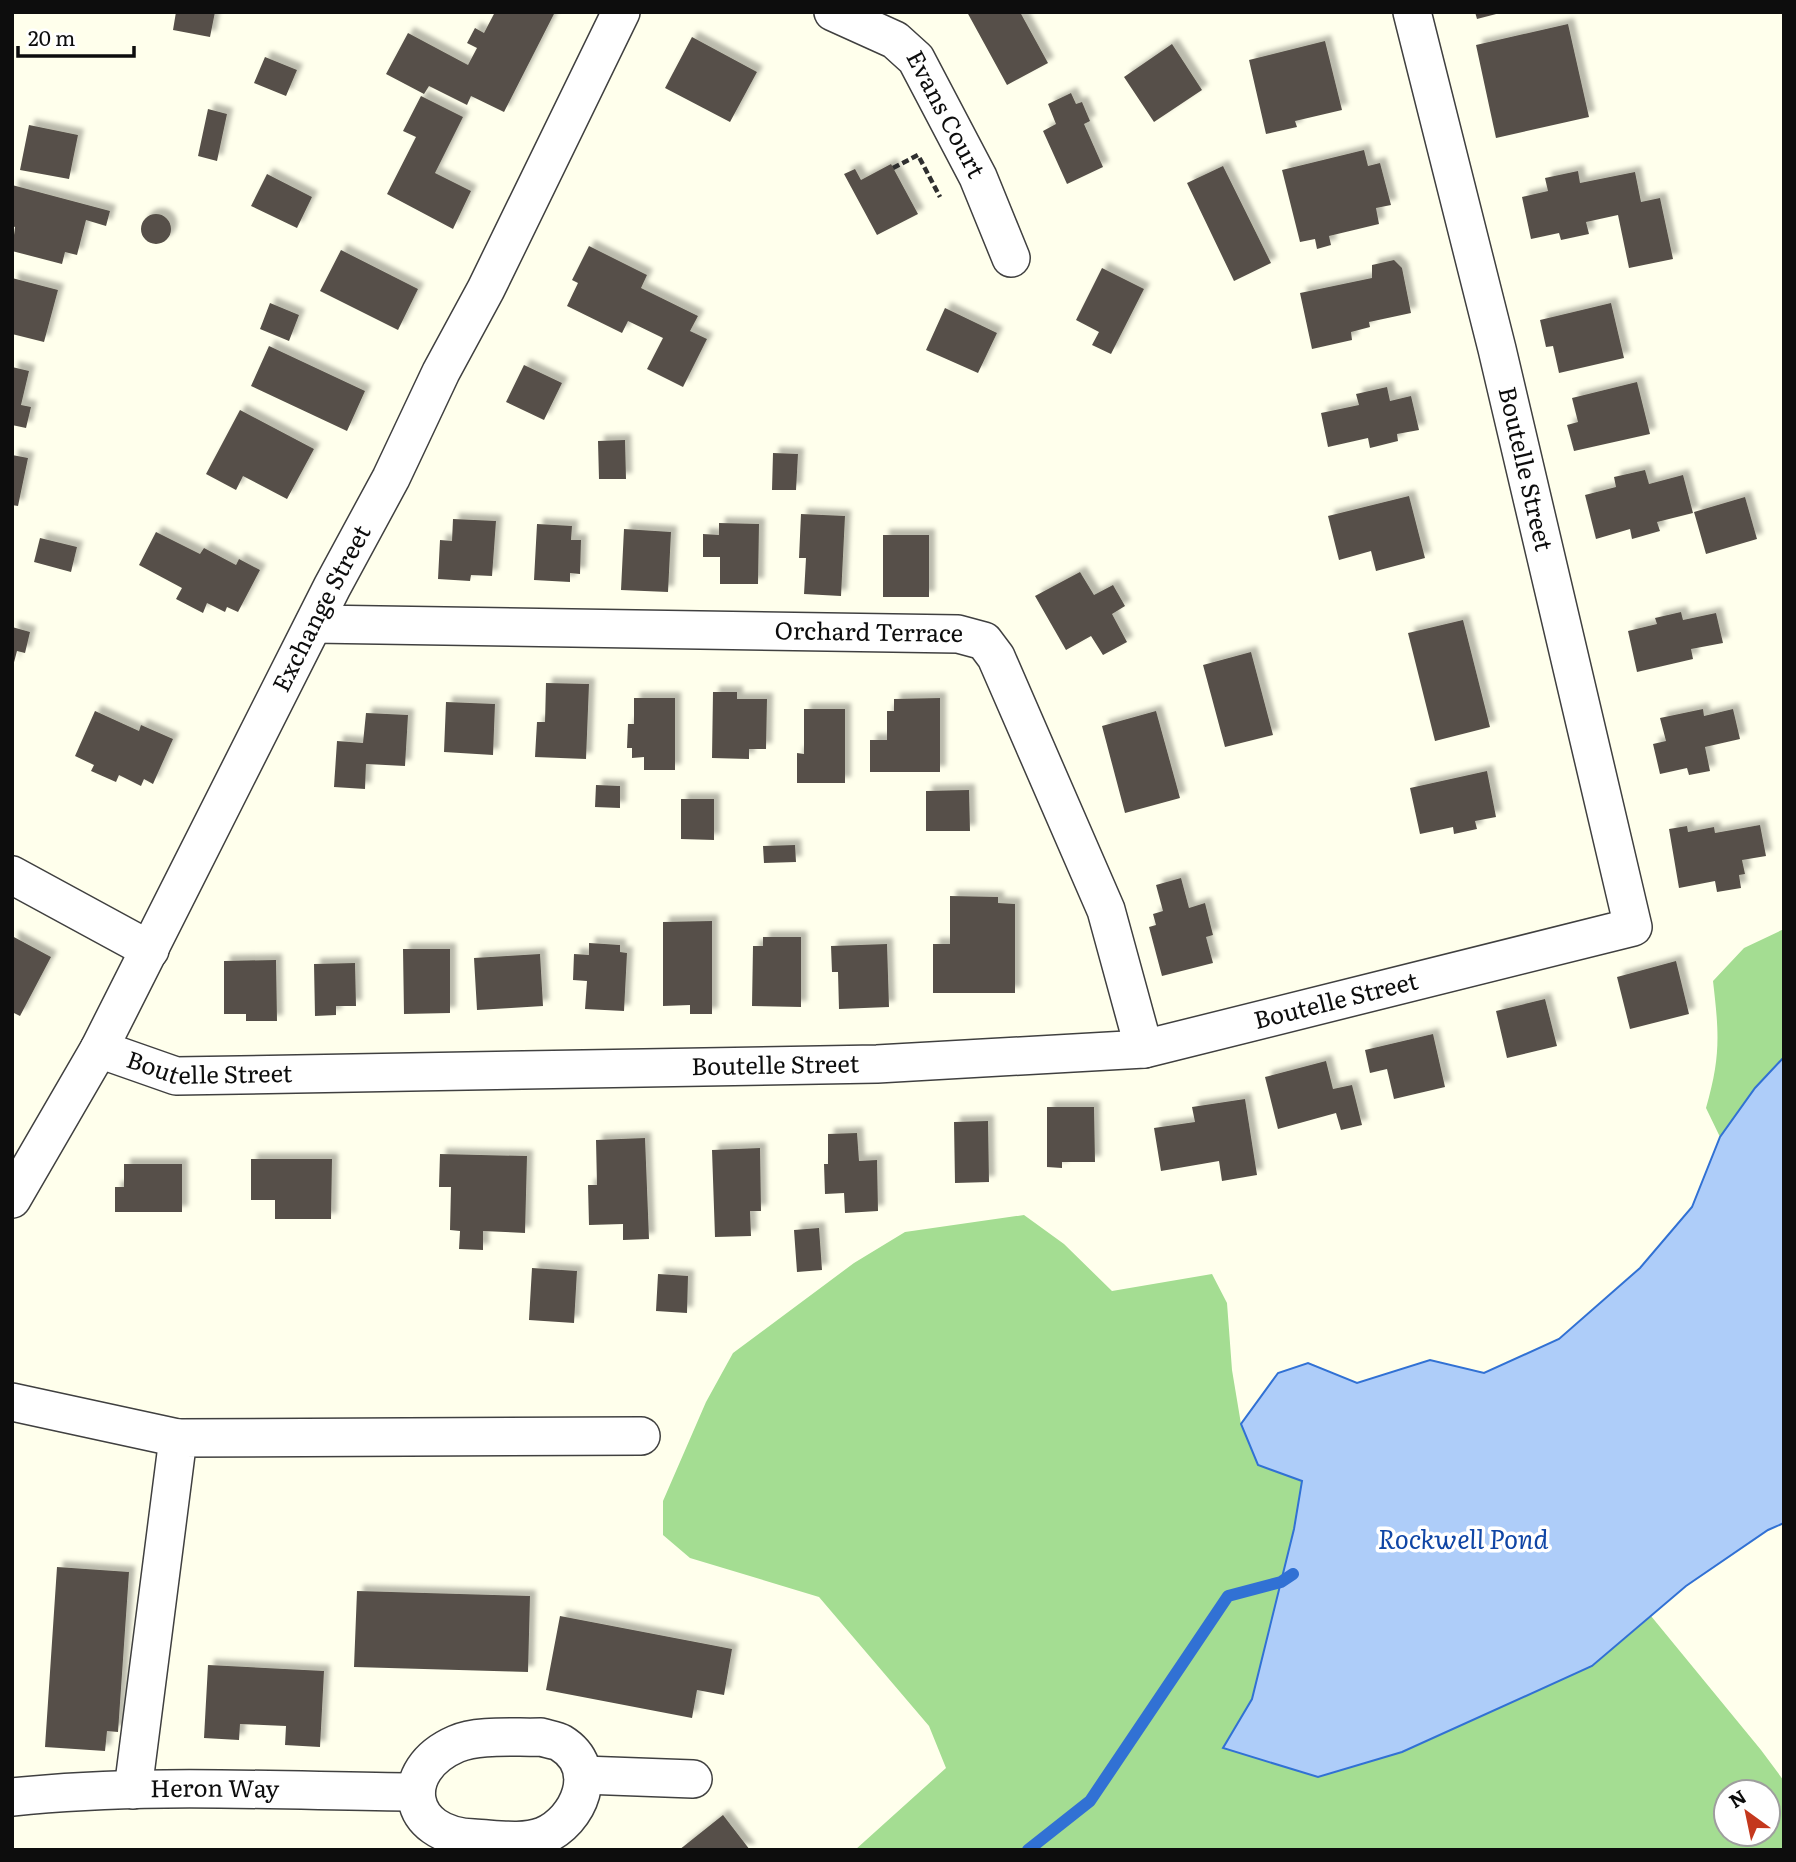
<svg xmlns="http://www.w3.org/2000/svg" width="1796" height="1862" viewBox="0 0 1796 1862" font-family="Literata,serif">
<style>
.forest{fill:#a4dd92;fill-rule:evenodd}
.water{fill:#aecdf9;stroke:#3171d4;stroke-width:2}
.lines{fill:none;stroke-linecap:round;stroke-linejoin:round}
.stream{stroke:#3171d4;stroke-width:12}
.building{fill:#565048;filter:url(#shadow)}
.minor-casing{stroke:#404040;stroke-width:40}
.path{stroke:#2f2f2f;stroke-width:4.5;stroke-dasharray:7 3.5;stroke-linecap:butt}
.minor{stroke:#fff;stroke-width:37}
.labels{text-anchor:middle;stroke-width:7;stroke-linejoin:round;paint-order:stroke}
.street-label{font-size:24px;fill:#0d0d0d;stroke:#fff}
.water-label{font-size:26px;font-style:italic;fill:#0f45a5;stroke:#fff}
</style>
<defs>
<filter id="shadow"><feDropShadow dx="6" dy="-6" stdDeviation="2" flood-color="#0004"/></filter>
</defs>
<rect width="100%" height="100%" fill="#ffffec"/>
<!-- forest -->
<path class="forest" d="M1784 929V1057L1755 1088 1720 1137 1706 1108C1721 1056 1719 1033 1713 981L1744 948Z
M1024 1215 1064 1244 1112 1291 1212 1274 1227 1303 1232 1370 1241 1424 1302 1481 1294 1529 1252 1699 1224 1748 1592 1666 1651 1616 1761 1750 1784 1781V1850H855L946 1768 929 1726 819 1597 690 1558 663 1535V1501L706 1402 733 1353 854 1263 905 1232ZM1726 1792H1768V1834H1726Z"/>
<!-- water -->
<path class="water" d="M1784 1057V1523L1768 1530 1686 1586 1592 1666 1402 1752 1318 1777 1223 1748 1252 1699 1294 1529 1302 1481 1258 1465 1241 1424 1278 1373 1308 1363 1357 1383 1430 1360 1484 1373 1559 1339 1640 1268 1692 1207 1720 1137 1755 1088Z"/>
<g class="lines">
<!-- stream -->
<path class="stream" d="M1028 1850 1090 1801 1228 1596 1281 1582 1293 1574"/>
</g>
<!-- building -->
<path class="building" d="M176 12H215L210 37 173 30Z
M495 12H555L504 112 471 96 467 105 429 86 424 94 386 74 408 33 468 65 477 48 467 43 475 28 484 33Z
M967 12H1020L1048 63 1007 85Z
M1475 12H1500V13L1477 19Z
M1568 24 1589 117 1496 138 1476 45Z
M692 37 757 72 730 122 665 88Z
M1325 41 1342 110 1295 121 1297 127 1266 134 1249 60Z
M1172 44 1202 90 1154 122 1124 77Z
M265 57 297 70 286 96 254 83Z
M1071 93 1076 104 1082 102 1090 121 1084 124 1103 167 1067 184 1043 131 1056 124 1048 104Z
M421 96 463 117 435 173 471 191 453 229 387 194 416 137 403 131Z
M208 109 227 114 217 161 198 156Z
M29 125 78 135 69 179 20 170Z
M1364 150 1368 166 1380 163 1391 205 1376 208 1379 224 1329 236 1331 245 1317 249 1315 239 1300 242 1282 170Z
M891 164 918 214 877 235 844 174 855 169 861 180Z
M1223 166 1271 263 1234 281 1187 183Z
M1578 171 1580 183 1635 172 1641 202 1660 198 1673 259 1629 268 1618 215 1586 222 1589 234 1561 240 1559 233 1531 239 1522 197 1548 191 1545 178Z
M267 174 312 197 297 228 251 206Z
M12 185 110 211 106 226 86 220 77 255 65 252 62 264 12 251 15 227 12 226Z
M141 229a15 15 0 1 1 30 0a15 15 0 1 1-30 0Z
M589 246 647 275 641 288 698 316 690 331 707 339 683 387 647 369 663 338 628 321 622 333 567 306 578 283 572 280Z
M341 250 418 289 398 330 320 291Z
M1394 260 1402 268 1411 313 1369 322 1370 327 1351 332 1352 340 1312 349 1300 293 1372 278V265Z
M1102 268 1144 289 1111 354 1092 345 1099 332 1076 320Z
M12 278 58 290 44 342 12 334Z
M270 303 299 315 289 341 260 329Z
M1611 303 1624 358 1559 373 1553 346 1546 347 1540 320Z
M945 308 997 333 978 373 926 350Z
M269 346 365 391 347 431 251 386Z
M524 365 562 383 544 420 506 402Z
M12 367 29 371 21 405 31 407 26 428 12 425Z
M1637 382 1650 434 1574 451 1567 425 1578 422 1572 398Z
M1387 387 1390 401 1411 396 1419 430 1397 434 1398 441 1370 448 1368 438 1328 447 1321 413 1359 405 1356 394Z
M240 410 314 449 287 499 243 476 236 490 206 474Z
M625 440 626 479H599L598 441Z
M773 453 798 454 796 490H772Z
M12 455 28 458 18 506 12 505Z
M1645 470 1649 484 1683 475 1693 513 1657 522 1660 531 1632 539 1630 529 1596 539 1585 495 1616 487 1614 477Z
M1409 496 1425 558 1376 571 1371 551 1339 560 1328 516Z
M1745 497 1757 539 1706 554 1694 512Z
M801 514 845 516 841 596 804 594 806 558H799Z
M453 519 496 521 492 576 471 575 470 581 438 579 440 540 452 541Z
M719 523 759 524 758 584H720V557H703V534L719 535Z
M537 524 572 526 571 540H581L580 574 570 573V582L534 580Z
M624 529 671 532 668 592 621 590Z
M156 532 200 554 204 548 236 565 239 559 260 570 238 612 227 607 225 612 207 603 203 613 176 599 182 588 139 565Z
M883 535H929V597H883Z
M40 538 77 547 71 572 34 562Z
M1080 572 1094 595 1113 585 1125 606 1112 614 1127 642 1103 655 1091 636 1066 650 1035 596Z
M1681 612 1683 620 1716 613 1723 643 1691 649 1693 659 1637 672 1628 631 1657 624 1655 618Z
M1463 620 1490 727 1435 741 1408 633Z
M12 627 30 632 25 653 17 651 13 666Z
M1251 652 1273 735 1225 747 1203 665Z
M546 683 589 684 586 759 535 757 537 722H545Z
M713 692H737V699H767L766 749H749V759L712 758Z
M634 698H675V770H644V757L632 758V748H627L628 724H634Z
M940 698V772H870V740H887V711H894V699Z
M446 702 495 704 493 755 444 752Z
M804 709H845V783H797V753L804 754Z
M1703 709 1704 716 1733 709 1740 739 1705 747 1710 771 1689 775 1687 768 1660 774 1653 744 1666 741 1660 718Z
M95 711 139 731 141 725 173 739 153 784 144 779 141 786 119 775 116 782 91 771 94 765 75 756Z
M1156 711 1180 798 1125 813 1102 726Z
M366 713 408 715 405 766 366 764 365 789 334 787 337 741 363 743Z
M1487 771 1496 817 1475 821 1477 829 1454 834 1453 827 1420 834 1410 788Z
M596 785 620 786V808L595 807Z
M969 790 970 831H926V791Z
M681 799H714V840L681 839Z
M1760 825 1766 856 1742 860 1745 874 1739 875 1741 888 1717 892 1715 881 1679 888 1669 829 1687 826 1688 832 1714 827 1715 833Z
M795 845 796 862 764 863 763 846Z
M1181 878 1189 908 1205 903 1213 935 1206 937 1213 963 1162 976 1149 927 1156 925 1153 914 1163 911 1156 885Z
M950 896 998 897V903L1015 904V993H933V944H950Z
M712 921V1014H690V1005L663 1006V922Z
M12 936 51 957 20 1016 12 1012Z
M763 937H801V1007L752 1006 753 946H763Z
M589 943 620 945V952L627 953 624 1011 585 1009 587 981 573 980 574 954 589 955Z
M887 944 889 1007 839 1009 838 972H832L831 946Z
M403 949H450V1013L404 1014Z
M540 954 543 1006 477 1010 474 958Z
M276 960 277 1021H246V1014H224V961Z
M1676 961 1689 1014 1630 1029 1617 977Z
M355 963 356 1006H336V1015L315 1016 314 964Z
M1545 999 1557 1046 1507 1058 1496 1011Z
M1433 1034 1445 1087 1394 1099 1387 1069 1370 1073 1365 1050Z
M1326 1061 1333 1089 1352 1085 1362 1125 1341 1130 1336 1113 1278 1129 1265 1077Z
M1245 1099 1257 1175 1222 1181 1219 1161 1161 1171 1154 1128 1195 1122 1192 1107Z
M1047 1107H1094L1095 1162H1062V1168L1047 1167Z
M988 1121 989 1182 955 1183 954 1122Z
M857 1133 859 1161 877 1160 878 1211 845 1213 844 1193 825 1194 824 1164H828V1134Z
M645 1138 649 1239 623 1240V1224L589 1225 588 1185H597L596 1140Z
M760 1148 761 1211H750L751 1236 715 1237 712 1150Z
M440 1154 527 1156 525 1233 483 1231V1250L459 1249 460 1231 450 1230 451 1187H439Z
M251 1159H332L331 1219H275V1200H251Z
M124 1164H182V1212H115V1187H124Z
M819 1228 822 1270 797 1272 794 1230Z
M532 1268 577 1271 574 1323 529 1320Z
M658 1274 688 1276 687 1313 656 1311Z
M57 1567 129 1572 118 1732 107 1731 105 1751 45 1747Z
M357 1591 530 1596 528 1672 354 1667Z
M560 1616 732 1649 724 1695 697 1690 692 1718 546 1690Z
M208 1665 324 1671 320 1747 285 1745 286 1726 240 1724 239 1740 204 1738Z
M723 1815 750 1850H679Z"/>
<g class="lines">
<!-- minor casing -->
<g class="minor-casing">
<g id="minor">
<path id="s1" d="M833 12 895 40 916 59 978 177 1011 258"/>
<path id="s2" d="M314 624 958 634 984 641 996 657 1106 910 1144 1049"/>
<path d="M12 875 150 950"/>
<path id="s3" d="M99 1049 176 1076 877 1064 1144 1049 1633 927 1497 349 1412 12"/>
<path id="s4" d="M12 1199 99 1049 332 587 391 478 441 372 486 289 621 12"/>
<path d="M12 1402 178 1438"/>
<path d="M541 1737C547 1739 556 1740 561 1743 602 1768 579 1821 543 1836 522 1844 496 1839 474 1838 406 1836 396 1770 456 1744 478 1734 517 1738 541 1737Z"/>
<path d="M583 1775 693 1779"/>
<path d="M133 1790 178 1438 641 1436"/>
<path id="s5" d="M12 1797C146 1783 282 1791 416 1792"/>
</g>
</g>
<!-- path -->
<path class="path" d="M893 168 918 155 940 197"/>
<!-- minor -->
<use href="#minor" class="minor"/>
</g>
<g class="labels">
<!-- street labels -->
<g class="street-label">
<text dy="8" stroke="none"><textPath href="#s1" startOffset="159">Evans Court</textPath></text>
<text transform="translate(1525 469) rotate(77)" y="8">Boutelle Street</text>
<text dy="8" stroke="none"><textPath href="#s4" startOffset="667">Exchange Street</textPath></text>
<text dy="8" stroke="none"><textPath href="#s2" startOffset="555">Orchard Terrace</textPath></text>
<text dy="8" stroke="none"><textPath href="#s3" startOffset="1248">Boutelle Street</textPath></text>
<text dy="8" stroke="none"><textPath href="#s3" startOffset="114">Boutelle Street</textPath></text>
<text dy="8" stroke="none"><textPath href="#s3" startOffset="681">Boutelle Street</textPath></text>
<text dy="8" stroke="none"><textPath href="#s5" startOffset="203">Heron Way</textPath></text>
</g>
<!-- water labels -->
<g class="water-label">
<text x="1463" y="1549">Rockwell Pond</text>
</g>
</g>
<!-- border -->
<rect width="1796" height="1862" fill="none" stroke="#0d0d0d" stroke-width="28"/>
<!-- north arrow -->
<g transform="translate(1747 1813) rotate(327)"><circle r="33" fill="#ffffff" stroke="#9e9e9e" stroke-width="2"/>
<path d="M0-5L12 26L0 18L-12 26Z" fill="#c4381d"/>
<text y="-10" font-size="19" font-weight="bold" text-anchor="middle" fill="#0d0d0d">N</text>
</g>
<!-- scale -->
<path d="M18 46v10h116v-10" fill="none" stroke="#0d0d0d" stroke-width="3.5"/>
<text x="28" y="46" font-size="21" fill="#0d0d0d" stroke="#ffffff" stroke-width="5" paint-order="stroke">20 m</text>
</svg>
